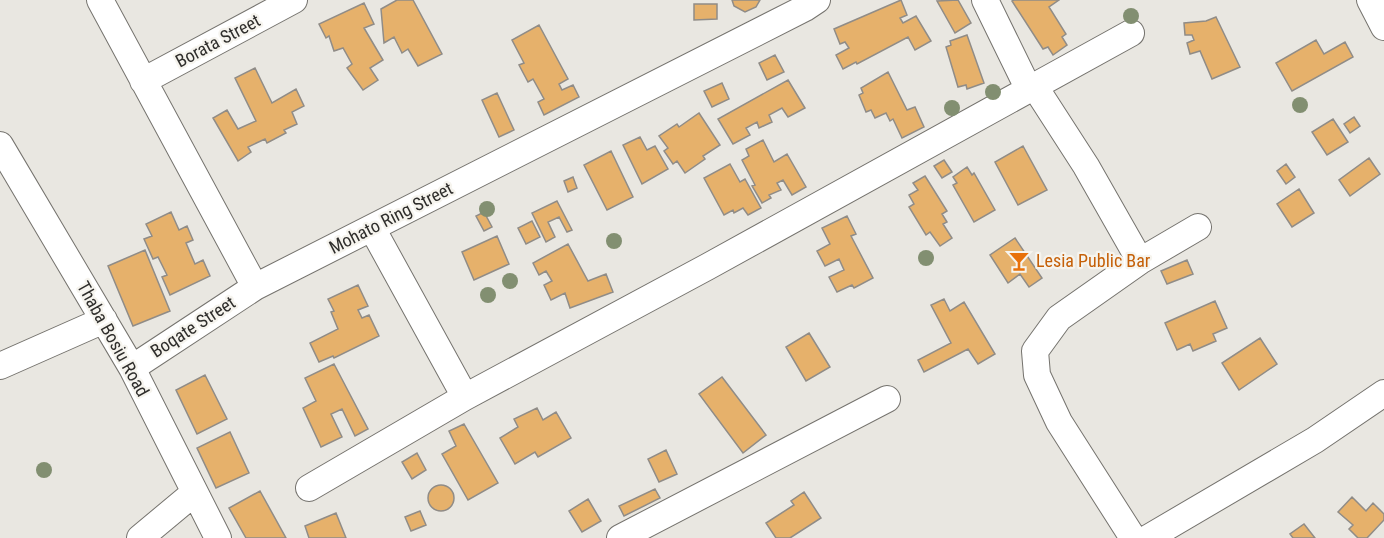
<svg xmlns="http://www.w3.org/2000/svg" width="1384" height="538" viewBox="0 0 1384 538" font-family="'Roboto Condensed',sans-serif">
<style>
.building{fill:#e6b16b;stroke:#908c87;stroke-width:1.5}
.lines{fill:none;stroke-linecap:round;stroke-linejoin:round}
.minor-casing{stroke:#75736e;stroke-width:28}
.minor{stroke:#fff;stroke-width:26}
.tree{fill:#828f71}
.labels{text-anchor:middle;stroke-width:4.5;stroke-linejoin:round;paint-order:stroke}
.street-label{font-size:18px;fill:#2f2e2c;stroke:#f6f4ee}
.food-label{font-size:18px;fill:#c56008;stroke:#f6f4ee;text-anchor:start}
</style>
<rect width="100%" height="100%" fill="#e9e7e1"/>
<!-- building -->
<path class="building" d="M397 0H413L442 54 418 66 408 49 402 53 394 37 384 43 381 9Z
M732 0H760L756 7 745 12 734 6Z
M901 0 907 15 900 18 903 23 916 16 931 41 915 50 908 37 857 64 856 62 843 69 836 55 849 48 845 42 840 44 834 29Z
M958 0 971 23 955 33 937 1Z
M1014 0H1059L1049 7 1066 34 1062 37 1067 45 1053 55 1048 47 1043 49 1012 1Z
M364 3 374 24 364 28 383 60 370 68 378 80 363 90 347 68 352 64 343 48 334 51 329 36 326 38 319 24Z
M694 4H717V19L694 20Z
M1216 17 1240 67 1212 79 1200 51 1190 54 1187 43 1194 40 1192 35H1185L1184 23 1206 21Z
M539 25 568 79 559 84 562 90 573 85 579 97 544 115 538 102 544 99 533 79 528 82 519 65 524 63 512 40Z
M967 35 984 83 967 89 966 85 958 87 946 47 951 45 950 41Z
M1316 40 1324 54 1345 42 1353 57 1292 91 1276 63Z
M775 55 784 72 767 80 759 63Z
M255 68 272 103 296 89 304 106 292 112 297 124 284 130 286 133 267 143 265 139 248 147 251 152 238 161 213 118 227 110 238 129 256 121 235 78Z
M888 72 907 110 915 107 924 127 902 138 893 119 890 121 886 113 875 118 871 110 866 112 859 95 863 93 861 88Z
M788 80 805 108 788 117 782 108 769 115 772 122 759 128 757 122 746 128 750 135 733 144 718 119Z
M722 83 729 99 712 107 704 91Z
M497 93 514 130 499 137 482 100Z
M699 113 720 145 703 156 705 159 685 173 677 161 673 164 664 151 668 148 659 136 677 124 679 127Z
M1354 117 1360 126 1350 133 1344 124Z
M1333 119 1348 142 1327 155 1312 132Z
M640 137 647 150 655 146 668 169 642 184 623 145Z
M763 140 774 162 787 154 806 187 792 195 783 180 777 183 781 190 769 195 771 198 762 203 752 186 755 185 742 160 749 156 746 149Z
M1023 146 1047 190 1018 205 995 162Z
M611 151 633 197 607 210 584 165Z
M1369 158 1380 174 1350 196 1339 180Z
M944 160 952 172 942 178 934 166Z
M730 164 740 182 745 179 761 208 748 215 743 208 734 213 733 210 724 215 704 178Z
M1286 164 1295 177 1286 184 1277 171Z
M967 167 972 175 974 173 995 210 974 222 953 185 957 183 953 177Z
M925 176 947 211 942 214 947 222 943 224 952 238 940 246 930 232 926 235 909 207 914 204 909 195 918 190 913 183Z
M573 177 577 188 568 192 564 181Z
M1299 189 1314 213 1292 227 1277 204Z
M557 201 572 230 567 232 559 217 548 222 555 237 546 242 532 213Z
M171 212 179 230 187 226 193 240 186 243 195 264 203 260 210 276 170 295 162 277 167 275 158 257 153 259 144 239 152 236 146 224Z
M484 212 492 227 484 231 476 216Z
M847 216 856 234 851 236 873 278 854 288 852 285 837 292 829 277 844 270 839 259 825 266 817 251 830 244 822 228Z
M532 221 540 237 526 244 518 228Z
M497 236 509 264 474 280 462 252Z
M1015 238 1042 278 1029 287 1020 274 1008 283 990 255Z
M568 244 588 281 606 274 613 292 570 308 565 293 551 300 544 285 552 281 546 271 539 275 533 263Z
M145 250 170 311 133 326 108 266Z
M1187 260 1193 274 1167 284 1161 271Z
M358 285 368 306 358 310 362 318 369 315 379 336 334 358 333 356 319 362 310 343 338 329 331 312 334 311 328 299Z
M944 299 950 311 964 302 995 354 978 364 968 349 924 372 918 360 951 343 931 305Z
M1215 301 1227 328 1213 334 1216 341 1193 351 1190 344 1177 350 1165 323Z
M809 333 830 367 806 381 786 347Z
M1260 338 1277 364 1239 390 1222 363Z
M334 364 368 429 355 436 342 409 331 414 342 437 321 447 303 408 316 401 305 378Z
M205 375 227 419 197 434 176 390Z
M722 377 766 435 743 453 699 394Z
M537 408 543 420 556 412 571 438 538 457 535 452 515 464 500 438 518 427 514 419Z
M464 424 498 483 468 500 442 454 456 446 449 431Z
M230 432 249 473 216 488 197 448Z
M666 450 677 474 659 482 648 459Z
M417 453 426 470 412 479 402 462Z
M428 498a13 13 0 1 1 26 0a13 13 0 1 1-26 0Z
M655 489 660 498 624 516 619 506Z
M260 491 286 538H246L229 508Z
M804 492 821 518 790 538H776L766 523 794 505 791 501Z
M1352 497 1366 511 1373 503 1384 514V520L1367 538H1358L1349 529 1353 525 1338 512Z
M588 499 601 521 582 532 569 511Z
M420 511 426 525 411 531 405 517Z
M336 513 346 538H309L305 526Z
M1304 524 1315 538H1293L1290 534Z"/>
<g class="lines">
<!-- minor casing -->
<g class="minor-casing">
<path id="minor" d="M100 0 255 287 805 8 817 0
M985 0 1029 90
M1370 0 1384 27
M143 81 294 0
M1035 87 1086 166 1140 261
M0 145 132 368 218 538
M372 228 465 397
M0 366 104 320
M132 368 255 287
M309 488 465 397 707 267 1131 33
M140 538 194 493
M620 538 887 399
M1133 538 1059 422 1037 375 1035 351 1059 318 1140 261 1198 227
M1148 538 1315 440 1384 393"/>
</g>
<!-- minor -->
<use href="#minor" class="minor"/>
</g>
<!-- trees -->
<g class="tree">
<circle cx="1131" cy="16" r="8"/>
<circle cx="993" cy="92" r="8"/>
<circle cx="1300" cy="105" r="8"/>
<circle cx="952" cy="108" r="8"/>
<circle cx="487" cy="209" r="8"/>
<circle cx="614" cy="241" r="8"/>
<circle cx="926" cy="258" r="8"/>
<circle cx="510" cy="281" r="8"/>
<circle cx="488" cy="295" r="8"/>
<circle cx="44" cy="470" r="8"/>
</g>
<!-- icons -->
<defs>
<g id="bar-bare" transform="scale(1.62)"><path d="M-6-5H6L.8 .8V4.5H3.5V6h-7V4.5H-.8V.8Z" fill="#e8710a" stroke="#f6f4ee" stroke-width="2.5" paint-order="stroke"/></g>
</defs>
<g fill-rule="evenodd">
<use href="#bar-bare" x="1019" y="261"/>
</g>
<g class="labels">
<!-- street labels -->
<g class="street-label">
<text transform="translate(218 41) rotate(-28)" y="6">Borata Street</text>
<text transform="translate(391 218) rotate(-27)" y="6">Mohato Ring Street</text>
<text transform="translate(193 327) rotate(-33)" y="6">Boqate Street</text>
<text transform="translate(113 339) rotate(61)" y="6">Thaba Bosiu Road</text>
</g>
<!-- food labels -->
<g class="food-label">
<text x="1036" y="267">Lesia Public Bar</text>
</g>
</g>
</svg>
